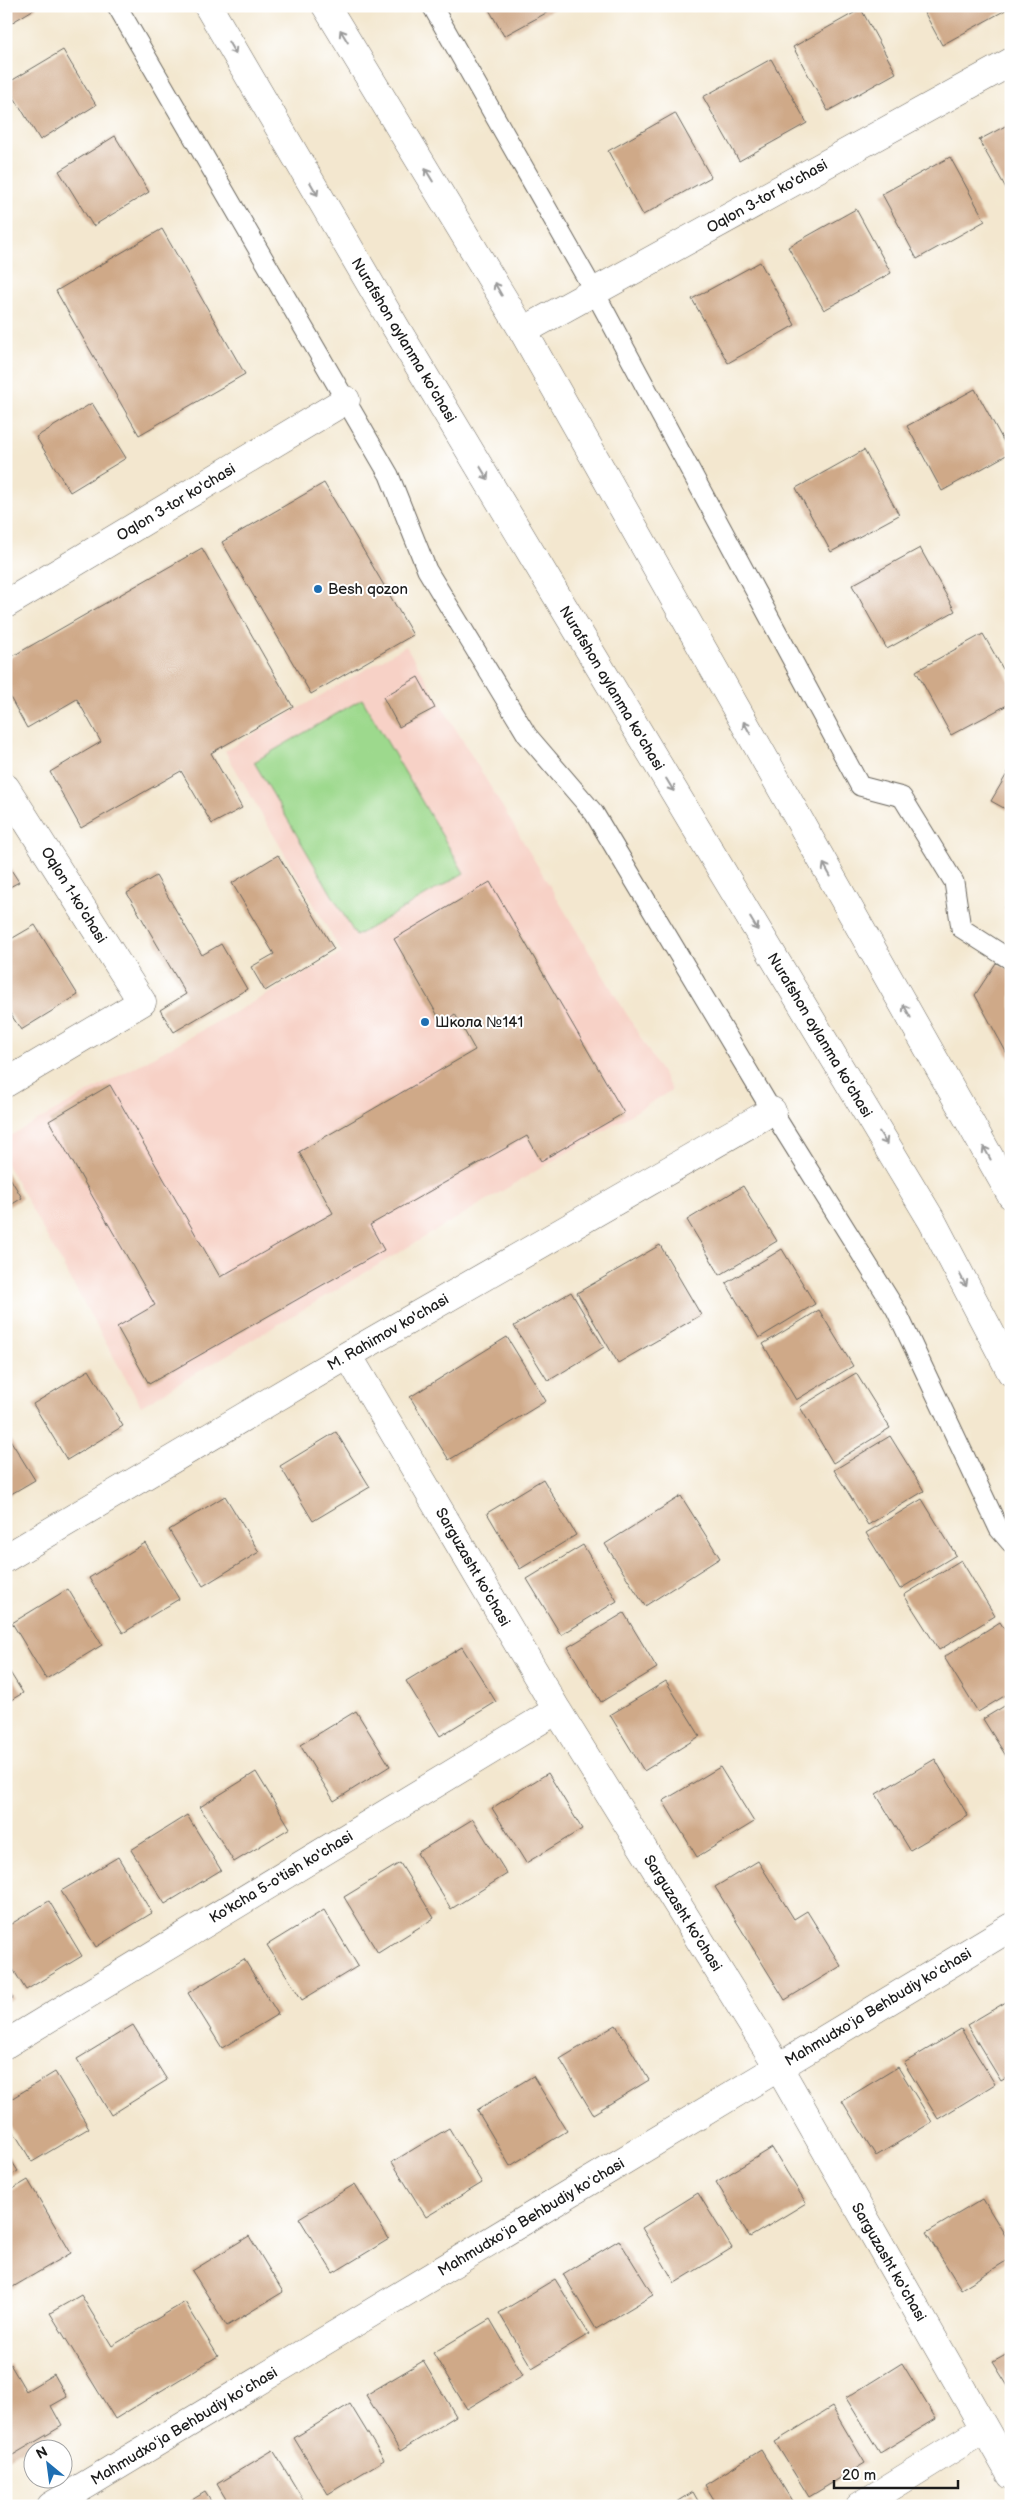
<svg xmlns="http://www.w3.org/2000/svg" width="1017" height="2512" viewBox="0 0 1017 2512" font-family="'Balsamiq Sans',sans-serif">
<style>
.built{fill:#f7d1c6}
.green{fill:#9dd98d;stroke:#5c7a54}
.building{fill:#cfa988}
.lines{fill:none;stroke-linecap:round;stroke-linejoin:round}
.lane-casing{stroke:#67635b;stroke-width:21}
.street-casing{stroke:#67635b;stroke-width:29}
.primary-casing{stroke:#67635b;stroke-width:29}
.lane{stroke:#fff;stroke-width:19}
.street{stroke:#fff;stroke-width:28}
.primary{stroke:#fff;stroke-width:28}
.oneway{stroke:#999}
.poi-dot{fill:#1f6fb2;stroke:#fff;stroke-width:2}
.labels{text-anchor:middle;stroke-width:4;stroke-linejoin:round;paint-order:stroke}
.street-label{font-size:15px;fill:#1c1c1c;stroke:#fff}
.poi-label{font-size:15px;fill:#1c1c1c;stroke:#fff;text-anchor:start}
</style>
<rect width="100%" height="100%" fill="#fff"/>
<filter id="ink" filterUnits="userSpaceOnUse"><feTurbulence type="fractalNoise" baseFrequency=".02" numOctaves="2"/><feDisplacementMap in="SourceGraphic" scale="10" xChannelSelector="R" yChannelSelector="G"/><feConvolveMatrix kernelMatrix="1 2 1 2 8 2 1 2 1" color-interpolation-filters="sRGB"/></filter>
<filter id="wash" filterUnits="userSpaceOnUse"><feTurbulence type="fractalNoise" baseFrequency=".0096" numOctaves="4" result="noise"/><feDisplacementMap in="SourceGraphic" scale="20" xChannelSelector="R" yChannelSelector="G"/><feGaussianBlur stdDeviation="1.12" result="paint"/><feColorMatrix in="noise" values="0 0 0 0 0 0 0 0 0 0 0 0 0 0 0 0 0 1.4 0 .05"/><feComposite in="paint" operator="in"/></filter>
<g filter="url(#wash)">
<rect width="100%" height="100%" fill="#f3e7cf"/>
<!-- built -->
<path class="built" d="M406 646 672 1090 141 1406 6 1163V1138L342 953 225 751Z"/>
<!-- green -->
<path class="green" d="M362 699 464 873 356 936 254 762Z"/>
<g id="blocks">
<!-- building -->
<path class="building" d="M6 6H36V8L6 26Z
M487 6H559L504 36Z
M921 6H1011V7L942 45Z
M861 9 896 73 828 111 793 47Z
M63 50 96 105 40 140 6 84Z
M771 59 807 123 739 161 703 97Z
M675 113 711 177 643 215 608 151Z
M1011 123V197L979 140Z
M115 136 149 192 93 226 59 171Z
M950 157 985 221 917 259 882 194Z
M856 209 891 273 824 310 788 247Z
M162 229 245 374 139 435 56 291Z
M760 262 795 325 728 363 692 299Z
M975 389 1010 453 942 491 907 426Z
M92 403 126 458 70 492 36 437Z
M864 450 899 515 831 552 796 488Z
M324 483 413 635 311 694 222 542Z
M202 548 293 707 211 753 242 808 212 824 181 771 81 828 50 772 101 742 77 699 27 728 6 690V660Z
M920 548 955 611 887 649 852 585Z
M983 634 1011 683V703L951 735 916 671Z
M418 677 435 708 399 727 383 697Z
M1011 767V812L991 801Z
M278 855 334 949 265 991 251 967 274 954 232 883Z
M6 862 19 882 6 889Z
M156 876 202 955 221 944 247 989 174 1032 160 1010 186 994 127 893Z
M490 882 624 1113 541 1161 527 1136 370 1225 384 1250 149 1384 117 1327 155 1305 49 1121 110 1085 220 1277 333 1213 299 1152 475 1050 455 1014 442 1023 394 939Z
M1011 897V912L1004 908Z
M35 925 78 995 21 1030 6 1007V942Z
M996 963 1011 970V1061L975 995Z
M6 1171 22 1198 6 1208Z
M743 1186 777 1241 720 1275 687 1220Z
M660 1245 701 1315 618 1363 577 1293Z
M782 1249 815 1304 759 1338 726 1283Z
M571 1292 604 1347 548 1381 514 1326Z
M819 1310 853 1366 796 1400 763 1344Z
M507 1337 546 1401 449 1460 410 1397Z
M89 1370 123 1426 67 1460 33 1404Z
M856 1373 890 1428 833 1463 800 1407Z
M336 1432 370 1487 313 1521 280 1466Z
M6 1433 35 1480 6 1497Z
M890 1436 924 1491 868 1525 834 1470Z
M543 1479 576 1535 520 1569 487 1513Z
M225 1496 259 1552 203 1586 169 1530Z
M681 1496 720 1558 645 1606 605 1544Z
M922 1499 956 1555 900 1589 866 1533Z
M145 1543 179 1599 123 1633 89 1578Z
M583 1545 617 1601 561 1635 527 1579Z
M961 1560 995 1616 939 1650 904 1595Z
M68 1589 102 1645 46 1679 12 1623Z
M624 1613 657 1668 601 1702 568 1647Z
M1000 1622 1011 1640V1692L978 1712 944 1657Z
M462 1647 496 1702 440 1736 406 1681Z
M6 1666 23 1693 6 1703Z
M666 1681 700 1736 644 1771 610 1715Z
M1011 1702V1764L983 1719Z
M356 1711 390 1766 334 1801 300 1745Z
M935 1759 968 1816 910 1850 876 1794Z
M720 1767 754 1822 697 1857 663 1801Z
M256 1772 290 1828 234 1862 200 1807Z
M548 1773 582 1829 526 1863 492 1808Z
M187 1815 221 1870 165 1904 131 1850Z
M473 1819 507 1874 451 1909 417 1853Z
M118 1857 152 1913 96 1947 61 1891Z
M758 1861 794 1919 807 1911 841 1966 785 2000 715 1887Z
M400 1863 434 1918 378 1953 344 1897Z
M49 1901 82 1956 26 1990 6 1958V1927Z
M324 1910 358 1966 302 2000 267 1945Z
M244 1959 278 2014 222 2048 188 1993Z
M6 1988 13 1998 6 2002Z
M1011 1999V2075L1001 2081 967 2025Z
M133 2025 167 2080 111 2115 77 2059Z
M616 2025 649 2080 593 2114 560 2059Z
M961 2029 995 2084 938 2119 904 2063Z
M898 2067 932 2122 876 2156 842 2101Z
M55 2072 89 2128 32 2162 6 2119V2102Z
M533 2076 567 2131 510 2166 477 2110Z
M449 2128 482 2183 426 2217 392 2162Z
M772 2148 806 2203 750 2237 716 2182Z
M6 2152 18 2171 6 2178Z
M28 2180 71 2253 6 2291V2193Z
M355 2184 389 2239 333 2273 299 2218Z
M698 2193 732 2248 675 2283 642 2228Z
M983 2199 1011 2245V2258L961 2289 926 2233Z
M249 2236 283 2292 227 2326 192 2271Z
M619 2240 653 2295 596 2329 563 2274Z
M555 2279 589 2334 532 2368 499 2313Z
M81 2295 112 2346 185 2302 218 2356 115 2419 50 2313Z
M490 2319 523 2375 467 2409 433 2353Z
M1011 2352V2391L993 2362Z
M423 2361 456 2416 400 2451 366 2395Z
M902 2363 936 2419 880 2453 846 2398Z
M10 2364 26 2391 54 2374 67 2397 51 2406 62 2426 6 2459V2366Z
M350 2404 384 2460 328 2494 294 2438Z
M832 2407 865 2463 809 2497 775 2442Z
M273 2450 307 2506H230L217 2484Z
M761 2450 795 2506H718L705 2485Z
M205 2492 214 2506H182Z
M693 2492 701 2506H671Z"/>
</g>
</g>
<g filter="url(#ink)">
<use href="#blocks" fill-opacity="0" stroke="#67635b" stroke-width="1"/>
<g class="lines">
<!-- lane casing -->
<g class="lane-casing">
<path id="lane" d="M117 6 389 475 427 570 527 735 594 813 772 1111 896 1310 999 1529 1011 1543
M432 6 594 291 860 786 902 797 954 882 961 928 1011 960"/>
</g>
<!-- street casing -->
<g class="street-casing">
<path id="street" d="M523 331 1011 62
M6 604 346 400
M6 788 142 1002 6 1083
M348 1355 557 1710 779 2068 1011 2475
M6 1558 348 1355 772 1111
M6 2044 557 1710
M51 2506 1011 1927
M860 2506 984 2429"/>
</g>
<!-- primary casing -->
<g class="primary-casing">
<path id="primary" d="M208 6 396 328 932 1221 1011 1372
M326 6 523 331 1011 1195"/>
</g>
<!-- lane -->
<use href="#lane" class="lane"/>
<!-- street -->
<use href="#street" class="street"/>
<!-- primary -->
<use href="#primary" class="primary"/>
</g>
<!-- one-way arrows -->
<defs><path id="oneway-shaft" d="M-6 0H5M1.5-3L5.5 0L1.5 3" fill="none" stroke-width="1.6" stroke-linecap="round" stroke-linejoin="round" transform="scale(1.25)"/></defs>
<g class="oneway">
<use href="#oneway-shaft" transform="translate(344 36) rotate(-121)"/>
<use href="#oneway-shaft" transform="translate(232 48) rotate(60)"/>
<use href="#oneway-shaft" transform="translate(429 175) rotate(-121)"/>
<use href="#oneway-shaft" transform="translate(314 189) rotate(60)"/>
<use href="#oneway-shaft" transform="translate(498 289) rotate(-120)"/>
<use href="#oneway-shaft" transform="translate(484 473) rotate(59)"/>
<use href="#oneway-shaft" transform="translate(747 728) rotate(-119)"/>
<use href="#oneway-shaft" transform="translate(670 785) rotate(59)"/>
<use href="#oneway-shaft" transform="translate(827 870) rotate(-119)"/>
<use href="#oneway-shaft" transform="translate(754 924) rotate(59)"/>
<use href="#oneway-shaft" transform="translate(907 1011) rotate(-119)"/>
<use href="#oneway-shaft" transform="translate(883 1138) rotate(59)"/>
<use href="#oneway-shaft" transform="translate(987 1153) rotate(-119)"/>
<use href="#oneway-shaft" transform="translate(963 1280) rotate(62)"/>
</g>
</g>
<!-- markers -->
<g class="poi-dot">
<circle cx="318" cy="589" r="5"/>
<circle cx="425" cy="1022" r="5"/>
</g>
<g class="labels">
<!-- street labels -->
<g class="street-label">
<text transform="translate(767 196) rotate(-29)" y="5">Oqlon 3-tor ko'chasi</text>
<text transform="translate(404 340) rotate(59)" y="5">Nurafshon aylanma ko'chasi</text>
<text transform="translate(176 502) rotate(-31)" y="5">Oqlon 3-tor ko'chasi</text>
<text transform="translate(612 688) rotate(59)" y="5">Nurafshon aylanma ko'chasi</text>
<text transform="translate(74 895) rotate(58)" y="5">Oqlon 1-ko'chasi</text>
<text transform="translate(820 1035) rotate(59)" y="5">Nurafshon aylanma ko'chasi</text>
<text transform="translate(388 1332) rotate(-30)" y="5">M. Rahimov ko'chasi</text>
<text transform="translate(473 1567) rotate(60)" y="5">Sarguzasht ko'chasi</text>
<text transform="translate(281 1877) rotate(-31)" y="5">Ko'kcha 5-o'tish ko'chasi</text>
<text transform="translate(683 1913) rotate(58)" y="5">Sarguzasht ko'chasi</text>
<text transform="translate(878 2007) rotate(-31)" y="5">Mahmudxoʻja Behbudiy koʻchasi</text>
<text transform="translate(531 2217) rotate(-31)" y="5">Mahmudxoʻja Behbudiy koʻchasi</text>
<text transform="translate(889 2262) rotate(60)" y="5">Sarguzasht ko'chasi</text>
<text transform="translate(184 2426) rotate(-31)" y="5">Mahmudxoʻja Behbudiy koʻchasi</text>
</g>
<!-- poi labels -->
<g class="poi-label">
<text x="328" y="594">Besh qozon</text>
<text x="435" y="1027">Школа №141</text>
</g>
</g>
<!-- margin -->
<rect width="1017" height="2512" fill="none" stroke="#fff" stroke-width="25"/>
<!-- north arrow -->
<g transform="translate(48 2464) rotate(331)"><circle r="24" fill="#ffffff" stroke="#a4a4a4"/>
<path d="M0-4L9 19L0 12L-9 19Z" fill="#1f6fb2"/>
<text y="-8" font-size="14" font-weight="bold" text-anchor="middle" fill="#1c1c1c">N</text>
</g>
<!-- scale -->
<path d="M834 2480v8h124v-8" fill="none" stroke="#1c1c1c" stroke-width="2.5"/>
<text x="842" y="2480" font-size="15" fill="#1c1c1c" stroke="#ffffff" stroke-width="4" paint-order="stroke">20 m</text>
</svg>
